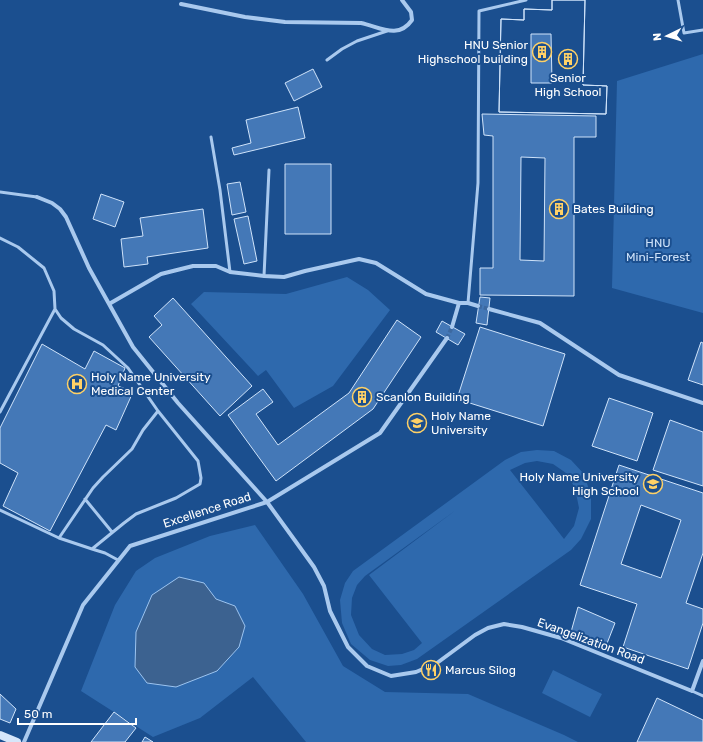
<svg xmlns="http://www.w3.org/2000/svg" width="703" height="742" viewBox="0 0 703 742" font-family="Rubik,sans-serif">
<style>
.green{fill:#2e69ad;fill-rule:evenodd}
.water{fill:#3c6290;stroke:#9cc4f0}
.building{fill:#4478b7;stroke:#cfe3fa;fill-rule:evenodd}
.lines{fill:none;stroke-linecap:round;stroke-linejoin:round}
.street-tunnel{stroke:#3d69a0;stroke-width:4;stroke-dasharray:4 2;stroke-linecap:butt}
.lane{stroke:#a9c9ee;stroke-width:3}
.street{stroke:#a9c9ee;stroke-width:4}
.secondary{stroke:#d6e6fa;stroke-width:8}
.labels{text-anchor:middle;stroke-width:4;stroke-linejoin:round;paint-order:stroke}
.poi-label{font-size:12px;fill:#fff;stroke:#1b4f8f;text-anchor:start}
.park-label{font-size:12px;fill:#cfe3fa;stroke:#1b4f8f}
.street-label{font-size:12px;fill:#fff;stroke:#1b4f8f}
</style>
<rect width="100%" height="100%" fill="#1b4f8f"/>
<!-- green -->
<path class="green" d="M703 54V313L612 288 617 81Z
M347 277 368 290 390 310 333 386 294 408 266 370 258 376 191 304 204 292 286 294Z
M537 450 554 451 571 460 584 474 591 496V519L581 539 571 550 417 659 401 665 388 666 370 660 351 644 342 623 340 600 345 583 353 571 505 460 521 452ZM537 461 553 464 566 473 575 488 579 508 574 526 564 539 510 470 525 463ZM456 510 369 575 422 643 414 650 402 654 385 655 372 649 359 635 351 615 352 598 357 585 365 576Z
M255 525 303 594 343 666 385 692 468 694 564 735 578 742H306L253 677 200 718 153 737 81 691 115 605 136 571 155 558 210 536Z
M553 670 602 694 590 717 542 693Z"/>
<!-- water -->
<path class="water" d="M179 577 204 583 216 599 235 606 245 626 239 647 217 671 176 687 147 683 135 667 136 632 152 595Z"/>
<!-- building -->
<path class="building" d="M552 0H585L583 85 607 86 606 114 499 112 501 19 524 20V9L552 10ZM531 34H551L552 83H531Z
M552 0H585L583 85 607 86 606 114 499 112 501 19 524 20V9L552 10Z
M313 69 322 87 294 101 285 83Z
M298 107 305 138 234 155 232 148 251 143 246 120Z
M482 114 596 116V137H574V296L480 295V268H493V136L484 135ZM521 157 545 158 544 261 520 260Z
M285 164H331V234H285Z
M240 182 246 212 232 215 227 184Z
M101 194 124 202 115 227 93 219Z
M203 209 208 248 147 257 148 264 124 267 121 239 143 236 140 218Z
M248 216 257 261 244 264 234 219Z
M480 297 490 298 487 325 476 323Z
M173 298 252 386 220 416 149 337 162 325 154 316Z
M397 320 421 337 373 409 276 481 228 415 263 389 273 402 256 414 278 445 349 393Z
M442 321 465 334 458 345 436 332Z
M480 327 565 354 543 426 457 399Z
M701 342 703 343V385L688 380Z
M42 344 85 369 94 351 125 368 118 386 133 392 116 430 106 425 50 531 3 506 18 473 0 463V428Z
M609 398 653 413 637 461 592 446Z
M670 420 703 432V486L653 470Z
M619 465 703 493V553L686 603 703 609V623L688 669 623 647 637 604 580 585ZM641 505 681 520 661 578 621 564Z
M578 607 615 623 606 646 571 632Z
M0 694 16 709 10 723 0 719Z
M657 698 703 720V742H637Z
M114 712 136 728 125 742H91Z
M145 737 153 742H142Z"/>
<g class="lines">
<!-- street-tunnel -->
<path class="street-tunnel" d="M478 306 489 309
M447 338 452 327"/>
<!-- lane -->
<path class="lane" d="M678 0 684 33 703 30
M327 60 342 49 357 41 387 31
M211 137 220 190 230 272
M0 192 37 197
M0 238 18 247 44 268 54 291 55 309 61 318 74 329 103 345 128 368 158 411 198 461 201 478 200 484 176 498 136 514 124 523 92 549 59 538 93 488 103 477 132 449 143 430 158 411
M264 276 269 170
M468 303 478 183 479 11 526 0
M0 412 55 309
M85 499 112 532
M0 510 59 538
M92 549 105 553 118 560
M692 691 703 696"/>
<!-- street -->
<path class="street" d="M181 4 245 17 285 22 361 23C380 27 398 40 412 20L411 12 402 0
M37 197 52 203 60 209 66 217 89 268 133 347 178 403 267 502 296 542 314 567 324 586 330 611 348 647 367 666 391 676 416 672 437 663 475 635 488 628 504 624 522 627 561 638 692 691 703 661
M109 304 161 274 193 266H216L230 272 264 276 284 277 305 271 359 259 376 263 426 294 459 303H468L478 306
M489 309 540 323 619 375 703 403
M452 327 459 303
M24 742 83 605 130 546 267 502 380 433 447 338"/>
<!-- secondary -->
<path class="secondary" d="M0 735 17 742"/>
</g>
<!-- icons -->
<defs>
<g id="building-ring" transform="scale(1)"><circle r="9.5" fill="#1b4f8f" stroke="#ffd166" stroke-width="1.5"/><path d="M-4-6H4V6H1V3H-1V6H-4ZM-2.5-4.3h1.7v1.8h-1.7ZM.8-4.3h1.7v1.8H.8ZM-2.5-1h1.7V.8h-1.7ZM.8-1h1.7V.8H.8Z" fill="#ffd166"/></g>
<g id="hospital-ring" transform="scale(1)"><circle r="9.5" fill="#1b4f8f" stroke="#ffd166" stroke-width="1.5"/><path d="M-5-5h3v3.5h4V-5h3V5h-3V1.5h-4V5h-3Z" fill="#ffd166"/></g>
<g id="university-ring" transform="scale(1)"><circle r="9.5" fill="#1b4f8f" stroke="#ffd166" stroke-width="1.5"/><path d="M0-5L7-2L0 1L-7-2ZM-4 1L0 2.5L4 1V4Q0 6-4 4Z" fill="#ffd166"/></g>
<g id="school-ring" transform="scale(1)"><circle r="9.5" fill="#1b4f8f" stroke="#ffd166" stroke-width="1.5"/><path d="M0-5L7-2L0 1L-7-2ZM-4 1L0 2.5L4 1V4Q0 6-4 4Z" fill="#ffd166"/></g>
<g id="restaurant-ring" transform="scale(1)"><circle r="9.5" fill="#1b4f8f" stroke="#ffd166" stroke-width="1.5"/><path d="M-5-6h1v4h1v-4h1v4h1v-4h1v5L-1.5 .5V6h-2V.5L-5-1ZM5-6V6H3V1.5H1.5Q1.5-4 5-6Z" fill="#ffd166"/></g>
</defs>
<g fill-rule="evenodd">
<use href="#building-ring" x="542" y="52"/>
<use href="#building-ring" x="568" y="59"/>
<use href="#building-ring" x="559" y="209"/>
<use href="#hospital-ring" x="77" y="384"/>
<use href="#building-ring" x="362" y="397"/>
<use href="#university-ring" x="417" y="423"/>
<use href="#school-ring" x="653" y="484"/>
<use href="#restaurant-ring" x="431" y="670"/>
</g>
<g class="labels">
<!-- poi labels -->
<g class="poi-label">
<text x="528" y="49" text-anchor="end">HNU Senior<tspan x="528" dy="14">Highschool building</tspan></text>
<text x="568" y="82" text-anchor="middle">Senior<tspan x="568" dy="14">High School</tspan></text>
<text x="573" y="213">Bates Building</text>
<text x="91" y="381">Holy Name University<tspan x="91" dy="14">Medical Center</tspan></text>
<text x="376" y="401">Scanlon Building</text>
<text x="431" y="420">Holy Name<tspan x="431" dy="14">University</tspan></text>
<text x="639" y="481" text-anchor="end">Holy Name University<tspan x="639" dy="14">High School</tspan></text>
<text x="445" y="674">Marcus Silog</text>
</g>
<!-- park labels -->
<g class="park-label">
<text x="658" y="247">HNU<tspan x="658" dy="14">Mini-Forest</tspan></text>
</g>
<!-- street labels -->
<g class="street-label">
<text transform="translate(207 510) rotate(-18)" y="4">Excellence Road</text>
<text transform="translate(591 641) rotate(20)" y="4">Evangelization Road</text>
</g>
</g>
<!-- north arrow -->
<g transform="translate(667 36) rotate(265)" stroke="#1b4f8f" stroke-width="3" paint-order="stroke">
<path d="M0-3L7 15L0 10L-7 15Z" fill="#ffffff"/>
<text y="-6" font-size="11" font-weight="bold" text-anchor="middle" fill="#ffffff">N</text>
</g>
<!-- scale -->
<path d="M18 718v6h118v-6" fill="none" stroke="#ffffff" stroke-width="2"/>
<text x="24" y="718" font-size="12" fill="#ffffff" stroke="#1b4f8f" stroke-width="3" paint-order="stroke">50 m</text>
</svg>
